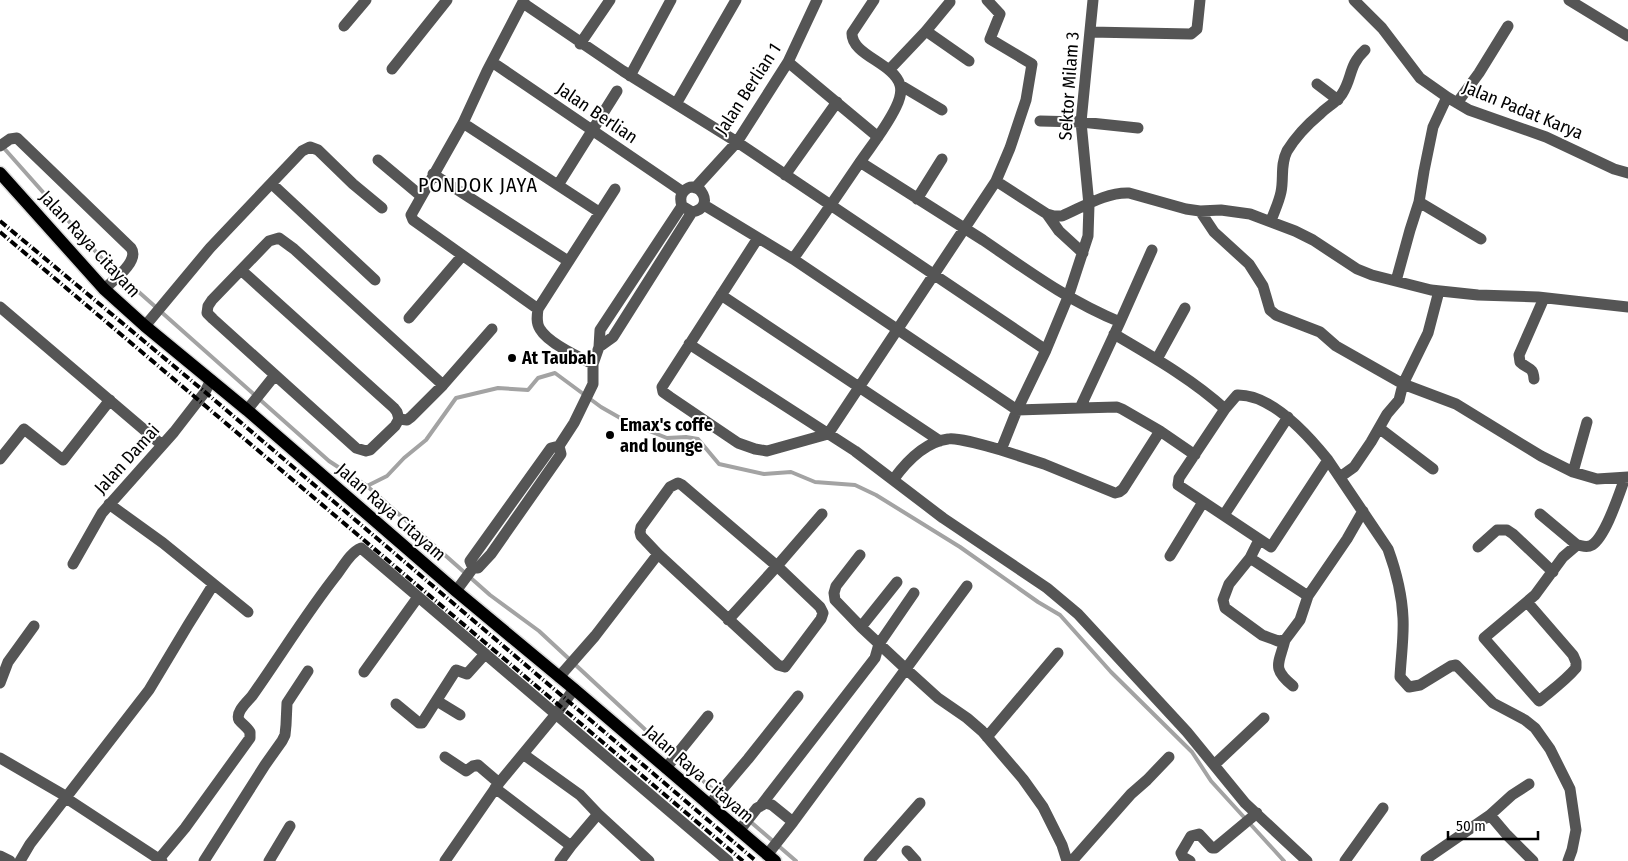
<svg xmlns="http://www.w3.org/2000/svg" width="1628" height="861" viewBox="0 0 1628 861" font-family="'Fira Sans Condensed',sans-serif">
<style>
.lines{fill:none;stroke-linecap:round;stroke-linejoin:round}
.stream{stroke:#a3a3a3;stroke-width:4}
.major-casing{stroke:#dbdbdb;stroke-width:15}
.minor{stroke:#555;stroke-width:11}
.major{stroke:#000;stroke-width:12}
.rail{stroke:#000;stroke-width:4;stroke-dasharray:8 2.5 1 2.5;stroke-linecap:butt}
.poi-dot{fill:#000;stroke:#fff;stroke-width:2}
.labels{text-anchor:middle;stroke-width:4;stroke-linejoin:round;paint-order:stroke}
.street-label{font-size:18px;fill:#000;stroke:#fff}
.poi-label{font-size:18px;font-weight:bold;fill:#000;stroke:#fff;text-anchor:start}
.quarter-label{font-size:20px;letter-spacing:1px;fill:#000;stroke:#fff}
</style>
<rect width="100%" height="100%" fill="#fff"/>
<g class="lines">
<!-- stream -->
<path class="stream" d="M2 146 105 262 329 461 367 486 490 595 539 631 665 748 796 861
M367 486 387 476 404 458 426 440 456 398 498 388 528 390 538 378 555 373 601 407 629 423 667 438 686 437 698 439 719 464 764 474 791 472 815 482 855 485 876 495 960 547 1038 602 1060 615 1111 672 1192 752 1211 781 1284 861"/>
<!-- major casing -->
<g class="major-casing">
<path id="major" d="M0 173 104 289 145 326 247 410 456 591 574 689 775 861"/>
</g>
<!-- minor -->
<path class="minor" d="M524 0 487 71 463 123 411 215 413 220 538 309
M1354 0 1382 28 1420 78 1447 97 1469 110 1546 137 1614 169 1628 173
M1569 0 1628 36
M523 3 623 71 737 142 1046 350
M344 26 366 0
M926 31 969 61
M1090 32 1191 34 1197 29 1200 0
M580 44 610 0
M492 62 683 192
M788 62 878 137
M392 69 447 0
M889 70 926 31 950 2
M630 76 671 0
M1317 84 1338 100
M900 85 942 110
M1457 103 1479 73 1508 26
M676 104 736 0
M1040 121 1081 122 1138 128
M463 123 599 212
M0 146 10 139 17 138 131 248C140 261 114 280 104 289
M378 160 421 196
M860 162C901 188 942 214 983 240 1027 270 1070 302 1120 322
M433 174 568 261
M785 175 837 102
M996 181 1047 214 1054 216H1062C1083 207 1106 192 1129 193L1186 209 1200 211 1221 210 1250 214 1295 231 1313 240 1357 269 1372 275 1431 290 1478 295 1538 297 1628 307
M272 184 375 280
M558 185 617 91
M695 188 737 142 788 62 817 0
M917 199 942 159
M1419 202 1481 239
M704 205 793 259 1017 410 1080 408 1120 322 1152 250
M1200 211 1214 232 1249 264 1263 286 1270 310 1276 315 1320 332 1336 346 1403 384 1456 404 1541 456 1573 472 1597 479 1628 477
M1047 214 1059 231 1083 253
M1271 221C1274 212 1279 202 1281 192 1284 178 1280 165 1287 151 1295 138 1308 124 1320 114 1327 107 1337 102 1342 94 1353 77 1348 66 1365 50
M758 238 662 387 663 392 670 397 738 443 755 449 767 451 828 434 996 181 1010 148 1026 100 1032 64 990 39 1000 14 987 0
M793 259C815 228 837 196 858 165 871 146 886 128 896 107 899 101 902 92 900 85 894 63 851 55 852 33L874 0
M241 270 394 408 397 412 399 419
M1396 281 1410 230 1419 202 1424 171 1433 127 1447 97
M721 295 940 441
M0 307 162 445
M409 318 462 256
M145 326 210 248 302 151 310 147 318 150 353 184 382 208
M1114 334C1153 357 1192 379 1225 409
M689 344 855 451 943 518 1047 588 1078 614 1187 732 1245 803 1307 861
M599 347 613 337 692 212
M1157 359 1185 308
M593 364C578 357 548 343 540 329 536 323 537 316 538 309L615 189
M1534 379C1533 366 1528 370 1520 362L1519 355 1544 298
M443 385 411 417 407 420 399 419 395 426 370 450 366 451 356 448 213 319 207 313 208 306 212 300 269 241 279 238 294 249 443 385 492 329
M1080 408 1117 407 1122 409 1160 431 1195 455
M247 410 275 375
M1379 428 1433 469
M1001 450 1044 464 1115 493 1119 492 1123 489 1160 431
M0 459 24 429 63 460 110 400
M1328 460 1271 547 1178 485 1179 478 1225 409 1237 395C1272 394 1308 435 1328 460L1388 549C1396 571 1402 594 1403 618 1404 637 1401 657 1400 677L1409 687 1420 685 1451 666 1456 665 1493 703 1525 720 1535 728 1550 749 1570 789 1576 830 1572 850 1568 861
M1573 472 1587 422
M1340 477 1354 467 1371 442 1387 414 1399 400 1403 384 1428 333 1439 291
M893 480C906 462 924 442 948 439 956 437 991 447 1001 450L1017 410 1046 350 1068 297 1088 236 1089 205 1081 122 1093 0
M109 504 163 543 248 612
M1540 514 1577 545
M1224 515 1288 417
M1259 540 1250 558 1229 584 1223 600 1225 608 1262 635 1278 641 1285 640 1300 620 1308 596 1347 539 1363 511
M1478 547 1497 530H1507L1513 534 1553 572
M860 555 836 586 834 593 835 600 861 627 906 669 938 698 967 718 982 731 1023 779 1043 807 1062 845 1067 861
M1170 556 1203 502
M1250 558 1308 596
M73 564 102 513 174 432 205 392 211 380
M473 568 470 561 551 448 559 446
M456 591 473 568H478L491 554 561 454 559 446 574 423 593 384V364L599 347 600 330 682 206C680 200 680 195 684 191 699 176 717 208 692 212L682 206
M1528 603 1573 655 1576 662V668C1565 681 1552 690 1539 701L1484 638 1535 595 1563 557 1577 545C1583 546 1587 548 1592 545 1606 536 1619 494 1625 478
M728 620 777 566 682 485 678 483 670 487 641 527 640 532 641 536 658 554 778 665 785 667 821 619 823 613 820 607 777 566 822 514
M861 627 897 582
M1285 640C1279 664 1271 668 1293 686
M364 672 418 597
M559 677 595 636 658 554
M0 683 8 662 34 626
M437 701 460 715
M396 704 419 723H422L456 670 467 674 485 654
M987 737 1058 653
M523 754 580 795 598 814 571 846 560 861
M445 757 466 771 473 766 478 765 499 783
M0 758 62 794 66 798 162 861
M1214 765 1264 718
M666 768 708 716
M495 788 571 846
M762 804 875 658 879 644 914 593
M709 805 748 759 798 696
M598 814 649 861
M1490 815 1507 835 1533 861
M739 831 757 808 766 803 772 805 793 822
M907 851 916 861
M767 855 793 822 967 586
M0 856 10 861
M159 859 185 828 250 738V732C247 727 242 724 239 720 235 712 248 701 252 696 281 655 307 612 338 573 344 565 351 552 361 548L728 861
M20 861 30 844 149 690 188 625 213 585
M204 861 265 765 282 741 285 735 286 725 287 703 308 671
M269 861 290 826
M445 861 499 783 556 714 574 689
M869 861 920 803
M1072 861 1131 794 1147 780 1169 757
M1190 861 1183 857 1181 853 1191 836 1199 834 1212 848H1215L1257 813
M1345 861 1383 808
M1428 861 1426 859 1490 815 1512 795 1529 784"/>
<!-- major -->
<use href="#major" class="major"/>
<!-- rail -->
<path class="rail" d="M0 221 205 392 756 861
M0 232 743 861"/>
</g>
<!-- markers -->
<g class="poi-dot">
<circle cx="512" cy="358" r="5"/>
<circle cx="610" cy="435" r="5"/>
</g>
<g class="labels">
<!-- street labels -->
<g class="street-label">
<text transform="translate(1069 86) rotate(-86)" y="6">Sektor Milam 3</text>
<text transform="translate(748 89) rotate(-57)" y="6">Jalan Berlian 1</text>
<text transform="translate(1523 110) rotate(22)" y="6">Jalan Padat Karya</text>
<text transform="translate(597 113) rotate(34)" y="6">Jalan Berlian</text>
<text transform="translate(90 244) rotate(47)" y="6">Jalan Raya Citayam</text>
<text transform="translate(127 459) rotate(-48)" y="6">Jalan Damai</text>
<text transform="translate(391 512) rotate(41)" y="6">Jalan Raya Citayam</text>
<text transform="translate(699 774) rotate(41)" y="6">Jalan Raya Citayam</text>
</g>
<!-- poi labels -->
<g class="poi-label">
<text x="522" y="364">At Taubah</text>
<text x="620" y="431">Emax's coffe<tspan x="620" dy="21">and lounge</tspan></text>
</g>
<!-- quarter labels -->
<g class="quarter-label">
<text x="478" y="192">PONDOK JAYA</text>
</g>
</g>
<!-- scale -->
<path d="M1448 831v8h90v-8" fill="none" stroke="#000000" stroke-width="2.5"/>
<text x="1456" y="831" font-size="15" fill="#000000" stroke="#ffffff" stroke-width="4" paint-order="stroke">50 m</text>
</svg>
